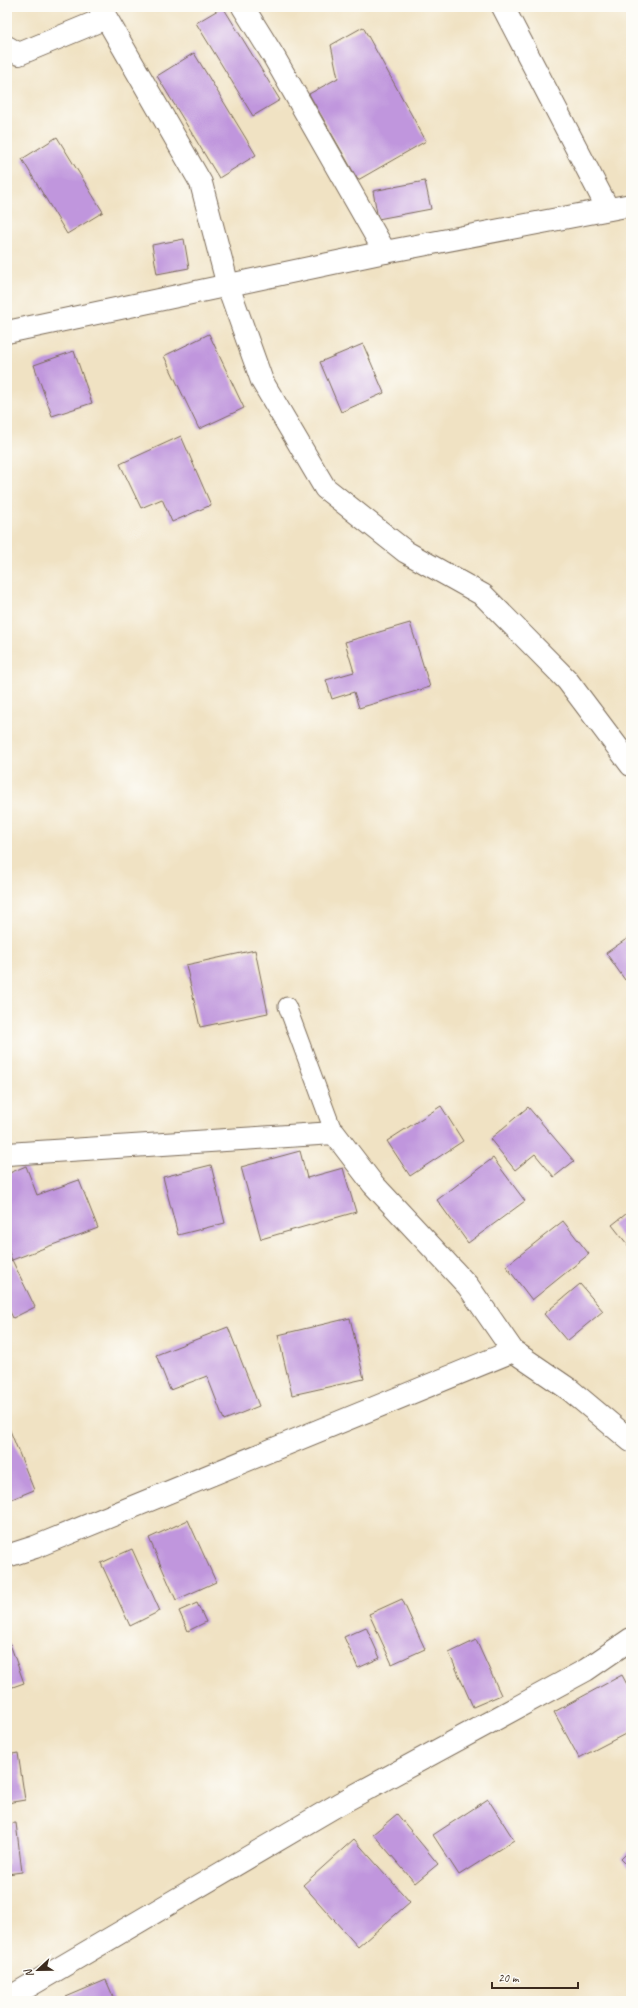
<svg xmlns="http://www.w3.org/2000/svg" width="638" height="2008" viewBox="0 0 638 2008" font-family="Caveat,sans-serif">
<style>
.building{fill:#c096dd}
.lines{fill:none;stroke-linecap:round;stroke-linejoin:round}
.service-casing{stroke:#7a6a58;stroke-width:19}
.minor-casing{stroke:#7a6a58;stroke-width:24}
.tertiary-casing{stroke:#7a6a58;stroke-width:24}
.service{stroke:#fff;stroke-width:17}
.minor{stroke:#fff;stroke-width:22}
.tertiary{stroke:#fff;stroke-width:22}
</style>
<rect width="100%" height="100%" fill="#fdfcf7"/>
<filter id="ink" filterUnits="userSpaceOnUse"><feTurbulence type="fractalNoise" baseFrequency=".025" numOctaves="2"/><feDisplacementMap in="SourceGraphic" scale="8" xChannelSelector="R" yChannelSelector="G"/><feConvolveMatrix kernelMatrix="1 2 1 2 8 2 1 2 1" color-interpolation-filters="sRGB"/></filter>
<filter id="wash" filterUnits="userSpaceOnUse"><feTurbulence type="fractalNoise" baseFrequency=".012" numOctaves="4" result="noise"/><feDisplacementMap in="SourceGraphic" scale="16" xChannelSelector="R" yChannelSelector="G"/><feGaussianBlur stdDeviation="0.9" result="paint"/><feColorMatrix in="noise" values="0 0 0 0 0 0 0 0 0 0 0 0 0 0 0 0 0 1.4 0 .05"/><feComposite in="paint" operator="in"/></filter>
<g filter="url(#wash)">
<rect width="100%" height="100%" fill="#f0e2c3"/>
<g id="blocks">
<!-- building -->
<path class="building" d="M223 7 280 100 253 116 196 23Z
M363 27 426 141 358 180 309 94 338 78 331 45Z
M194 53 256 155 219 178 157 76Z
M57 137 103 212 67 234 22 159Z
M425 181 431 209 378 219 373 191Z
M184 239 189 268 157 274 152 245Z
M209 334 244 408 199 429 164 356Z
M363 344 384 393 341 412 320 362Z
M74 351 92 403 52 416 34 365Z
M181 436 211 505 172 522 162 499 141 508 120 464Z
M410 623 430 687 359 708 354 692 332 699 326 680 354 672 345 642Z
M631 936V976L625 980 606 953Z
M255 950 268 1013 200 1027 186 965Z
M441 1106 463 1141 410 1176 387 1141Z
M528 1107 574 1161 554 1177 535 1154 515 1170 490 1139Z
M300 1151 307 1178 343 1168 356 1212 261 1239 241 1167Z
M493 1158 525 1201 468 1243 437 1200Z
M211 1165 225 1223 178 1235 163 1177Z
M26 1166 37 1195 79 1180 98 1228 12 1260 7 1247V1174Z
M631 1210V1249L612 1225Z
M563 1221 589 1254 532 1300 506 1266Z
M12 1260 35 1307 13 1318 7 1305V1263Z
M580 1284 603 1311 567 1341 544 1314Z
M350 1318 364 1379 292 1395 278 1335Z
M228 1327 259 1406 224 1420 207 1376 170 1390 156 1355Z
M9 1428 34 1490 7 1501V1429Z
M188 1520 216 1582 176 1600 149 1538Z
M132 1549 160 1611 130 1626 101 1563Z
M402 1599 425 1649 392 1664 369 1614Z
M197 1603 206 1622 188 1631 179 1611Z
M366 1627 380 1658 358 1668 344 1637Z
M476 1640 501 1695 473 1707 449 1653Z
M10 1644 24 1683 7 1689V1645Z
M622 1675 631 1692V1731L579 1758 554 1712Z
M18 1753 25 1800 7 1803V1755Z
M488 1799 514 1840 459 1875 433 1835Z
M397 1814 438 1864 415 1883 373 1834Z
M16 1823 22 1872 7 1874V1824Z
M354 1839 410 1902 358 1947 303 1885Z
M631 1849V1869L621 1859Z
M106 1980 115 2001H68L66 1997Z"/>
</g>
</g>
<g filter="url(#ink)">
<use href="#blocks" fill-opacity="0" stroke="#7a6a58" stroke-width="1"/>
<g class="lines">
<!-- service casing -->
<g class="service-casing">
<path id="service" d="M287 1006 334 1133"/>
</g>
<!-- minor casing -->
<g class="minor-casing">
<path id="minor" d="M100 7 201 183 228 286 262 381 325 488 406 552 483 595 567 680 631 765
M243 7 274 57 385 252
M503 7 608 209
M7 47 19 54 106 18
M7 1154 334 1133 373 1184 468 1286 513 1351
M7 1556 35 1547 513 1351 570 1390 631 1441
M7 1999 339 1804 586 1670 631 1639"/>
</g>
<!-- tertiary casing -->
<g class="tertiary-casing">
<path id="tertiary" d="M7 332 385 252 631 205"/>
</g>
<!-- service -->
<use href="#service" class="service"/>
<!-- minor -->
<use href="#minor" class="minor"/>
<!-- tertiary -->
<use href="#tertiary" class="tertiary"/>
</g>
</g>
<!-- margin -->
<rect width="638" height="2008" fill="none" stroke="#fdfcf7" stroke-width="24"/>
<!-- north arrow -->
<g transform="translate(38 1970) rotate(248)" stroke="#fdfcf7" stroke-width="3" paint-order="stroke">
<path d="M0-3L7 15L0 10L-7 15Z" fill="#3b2a1e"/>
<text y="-6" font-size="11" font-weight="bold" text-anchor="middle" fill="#3b2a1e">N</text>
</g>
<!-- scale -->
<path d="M492 1982v6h86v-6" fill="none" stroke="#3b2a1e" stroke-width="2"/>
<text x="498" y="1982" font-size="12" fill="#3b2a1e" stroke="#fdfcf7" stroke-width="3" paint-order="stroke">20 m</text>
</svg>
